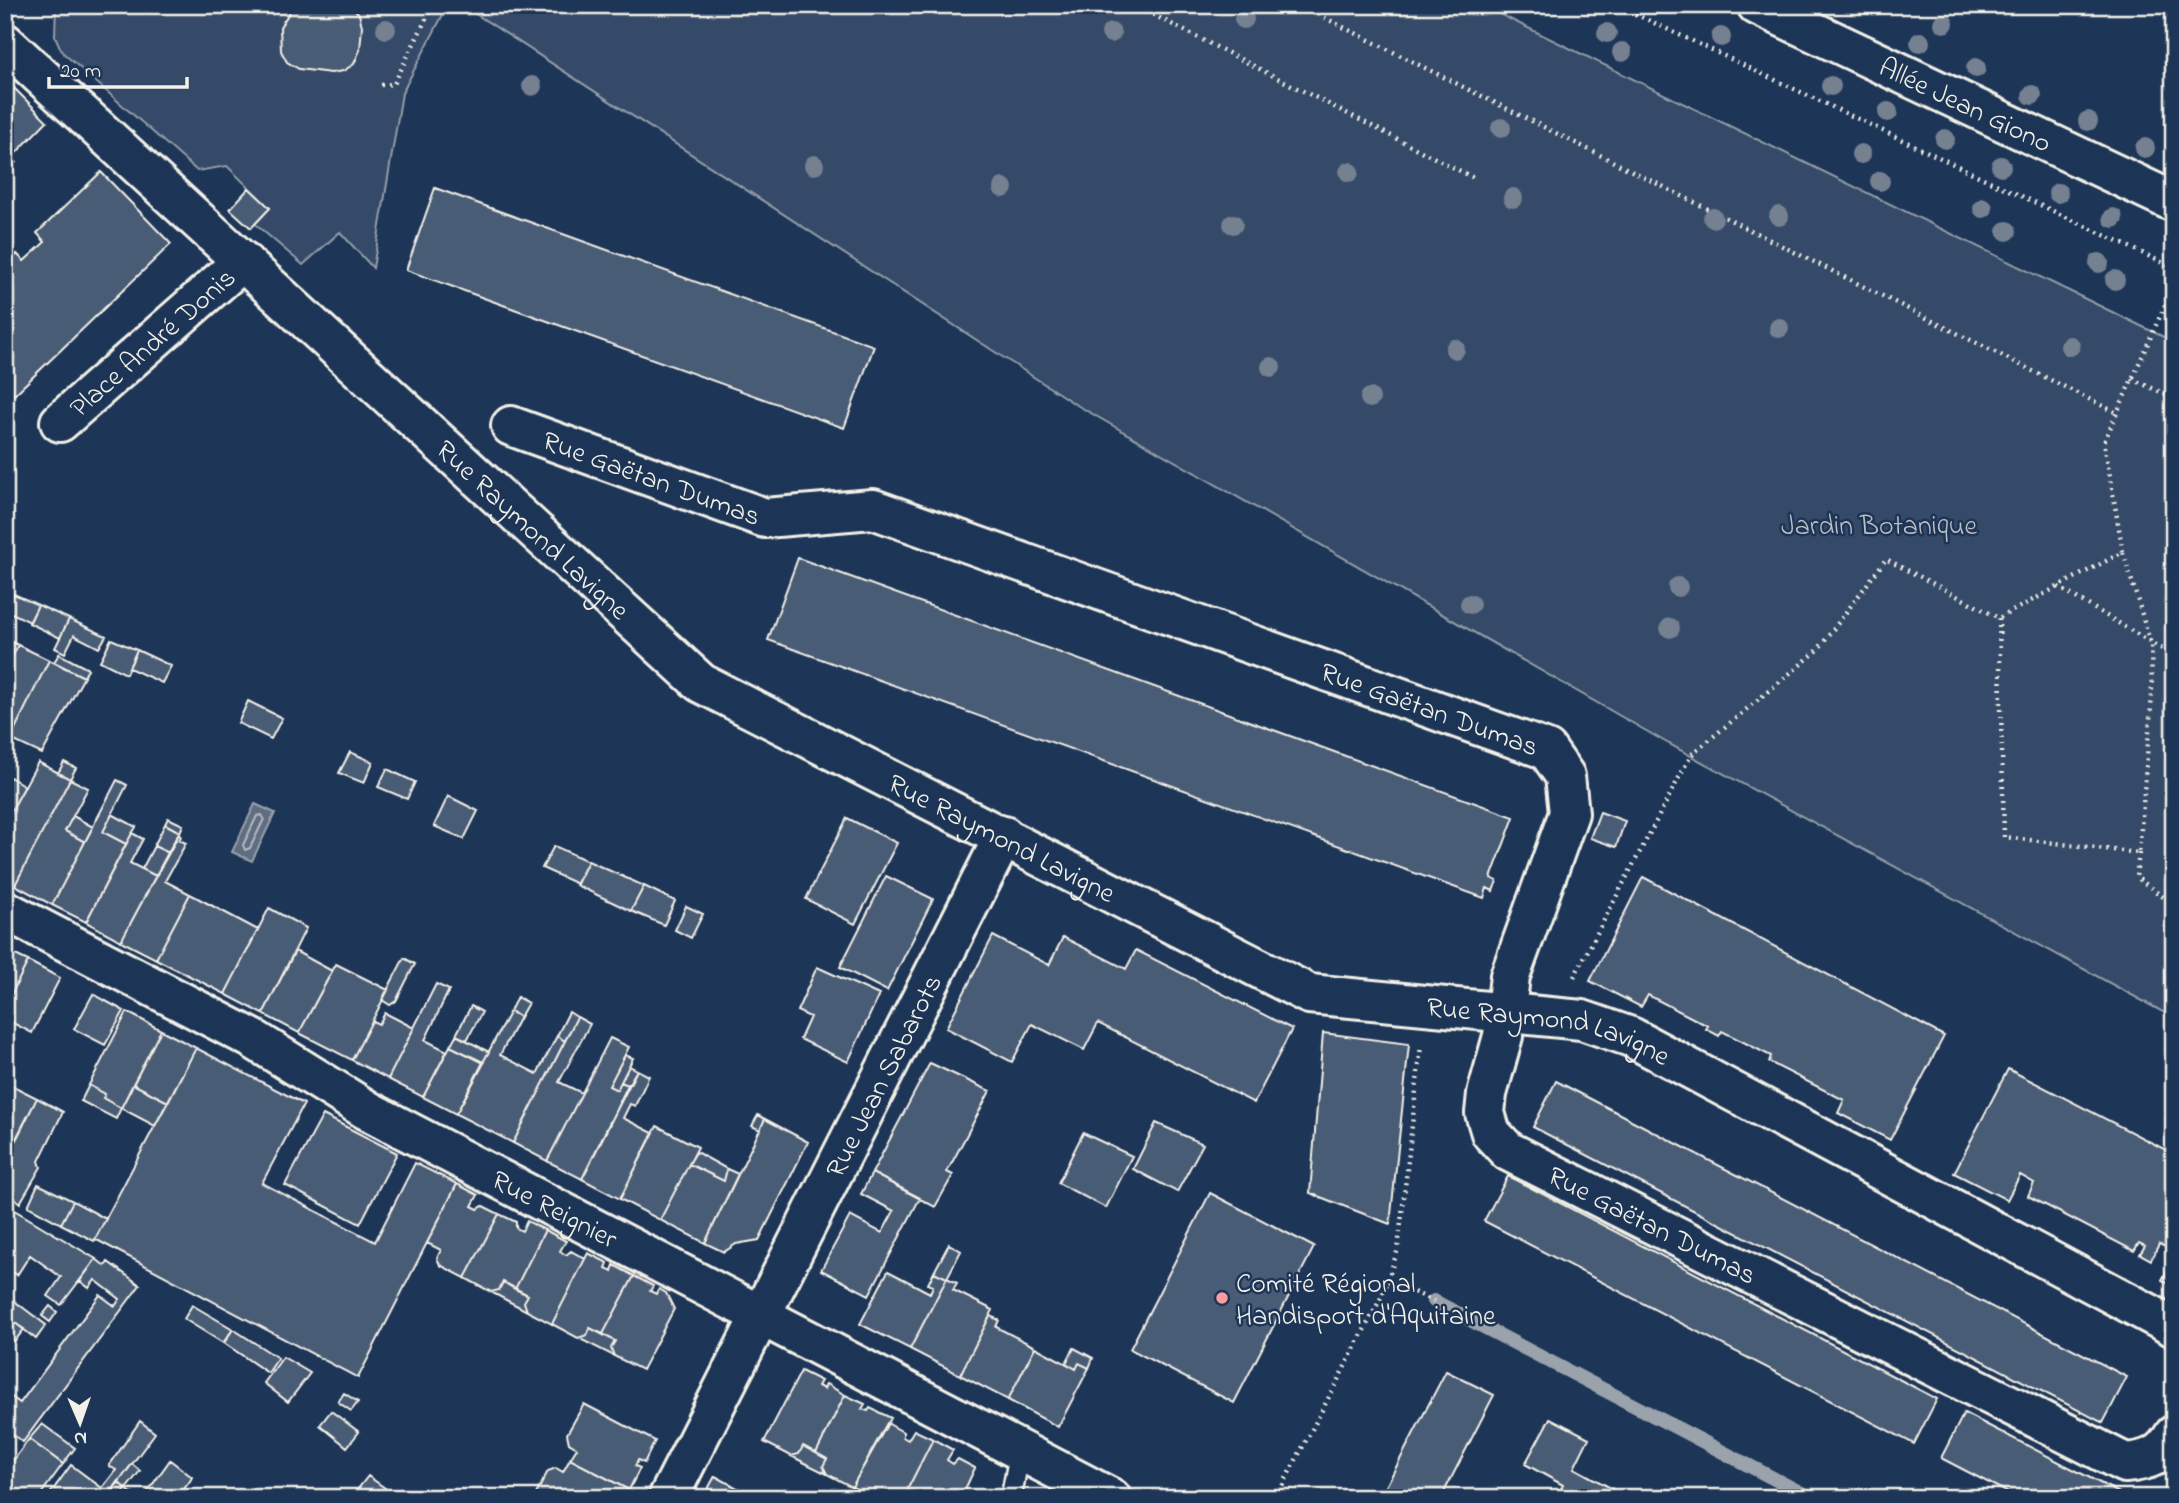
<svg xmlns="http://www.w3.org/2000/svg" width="2179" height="1503" viewBox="0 0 2179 1503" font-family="'Indie Flower',sans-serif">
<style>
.green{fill:#354a67;stroke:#949ea8;stroke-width:2}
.water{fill:#5e6d82;stroke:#9aa2ab;stroke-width:2}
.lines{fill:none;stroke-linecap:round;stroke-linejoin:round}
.shore{stroke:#b8bcbf;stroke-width:2}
.stream{stroke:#9aa2ab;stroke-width:14}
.building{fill:#485b74;stroke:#f4f1e8;stroke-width:2}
.service-casing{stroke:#f4f1e8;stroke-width:24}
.minor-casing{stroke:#f4f1e8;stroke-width:44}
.path{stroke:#f4f1e8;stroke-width:4.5;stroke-dasharray:2 5;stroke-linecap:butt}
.service{stroke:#1d3557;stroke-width:19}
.minor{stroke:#1d3557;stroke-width:38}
.tree{fill:#748191}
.poi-dot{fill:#ff9aa2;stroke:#1d3557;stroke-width:2.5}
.labels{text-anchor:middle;stroke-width:5;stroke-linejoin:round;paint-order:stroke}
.street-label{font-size:28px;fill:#f4f1e8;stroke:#1d3557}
.park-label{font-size:28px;fill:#bbbfc1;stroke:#1d3557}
.poi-label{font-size:28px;fill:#f4f1e8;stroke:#1d3557;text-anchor:start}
</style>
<rect width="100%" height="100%" fill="#1d3557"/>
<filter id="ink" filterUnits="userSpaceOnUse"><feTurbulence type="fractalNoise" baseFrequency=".0143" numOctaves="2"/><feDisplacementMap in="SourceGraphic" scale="14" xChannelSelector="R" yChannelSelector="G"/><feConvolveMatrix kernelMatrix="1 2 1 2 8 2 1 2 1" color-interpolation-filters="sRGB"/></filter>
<g filter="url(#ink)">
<!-- green -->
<path class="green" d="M56 5H448L402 93 373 268 340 232 303 265 255 224 270 208 227 166 197 171 62 52 55 36Z
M462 5H1481L2174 342V1018L1669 744 1075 404Z"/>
<!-- water -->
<path class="water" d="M255 804 275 813 252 861 232 852Z"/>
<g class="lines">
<!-- shore -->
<path class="shore" d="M262 815 264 819 250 848 245 850 243 845 257 816Z"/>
<!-- stream -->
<path class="stream" d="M1434 1301 1811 1498"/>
</g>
<!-- building -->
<path class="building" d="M294 5H351L359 14 362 26 360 50 354 64 343 71 331 73 299 69 287 62 281 51 280 27Z
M5 79 47 121 12 157 16 162 5 172Z
M101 172 171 244 14 395 5 386V265L17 254 24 261 45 242 37 233Z
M249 188 270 208 251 228 230 209Z
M435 188 874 346 844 428 406 270Z
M798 558 1514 817 1491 878 1497 881 1493 891 1487 888 1484 898 768 640Z
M5 590 38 605 30 622 12 613 5 627Z
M38 605 69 619 60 638 29 623Z
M69 619 106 636 99 648 74 635 65 653 55 648Z
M5 639 18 645 5 671Z
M111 639 137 650 126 674 100 661Z
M18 645 49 660 10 739 5 737V671Z
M137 650 171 666 162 683 129 668Z
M59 654 88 669 84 677 54 662Z
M49 660 84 677 42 754 10 739Z
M248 701 282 718 271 739 238 723Z
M350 752 373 762 364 783 339 773Z
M38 762 70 779 15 885 5 880V822Z
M64 762 76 768 70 779 58 773Z
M387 769 415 782 407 799 378 787Z
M10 777 25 786 5 822V786Z
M70 779 88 788 65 831 85 842 52 905 15 885Z
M117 780 127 785 103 832 126 844 86 922 52 905Z
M448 796 478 811 464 839 434 826Z
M1600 812 1625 821 1616 847 1590 838Z
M112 814 136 827 126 844 103 832Z
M73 816 93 827 85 842 65 831Z
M168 818 183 825 180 832 165 824Z
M847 818 897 843 855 924 806 899Z
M165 824 180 832 169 853 154 846Z
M132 833 143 839 130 863 156 876 121 941 86 922Z
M178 834 181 836 179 840 186 843 165 881 190 894 156 959 121 941Z
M154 846 169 853 156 876 142 869Z
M554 846 588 861 577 884 542 868Z
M588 861 644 886 631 911 576 885Z
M886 876 933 899 887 991 840 967Z
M1643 877 1944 1036 1890 1140 1838 1113 1844 1100 1769 1062 1771 1056 1722 1031 1719 1036 1706 1029 1708 1026 1648 995 1641 1007 1590 981Z
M644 886 675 901 664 925 631 911Z
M190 894 258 930 225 994 156 959Z
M686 906 703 914 691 938 675 930Z
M269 908 306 928 263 1014 225 994Z
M993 936 1049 965 1063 937 1126 969 1136 950 1292 1029 1254 1103 1098 1023 1084 1050 1032 1024 1012 1062 946 1028Z
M5 950 28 961 5 1007Z
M295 951 332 971 299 1033 263 1014Z
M404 958 415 964 396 1001 390 1005 382 1000Z
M28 961 60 978 32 1033 5 1019V1007Z
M336 964 388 990 352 1060 299 1033Z
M817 967 879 995 848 1062 800 1039 810 1017 797 1011Z
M436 984 449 990 425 1040 447 1051 423 1097 388 1079Z
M93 994 124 1011 105 1045 74 1029Z
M517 997 528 1003 520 1017 510 1011Z
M471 1006 482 1012 467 1040 456 1035Z
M510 1011 520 1017 500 1055 537 1074 557 1036 565 1041 513 1143 456 1114Z
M127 1012 161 1030 121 1108 103 1098 105 1094 89 1085Z
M569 1012 577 1017 565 1041 557 1036Z
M385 1013 414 1028 388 1079 352 1060 372 1021 379 1024Z
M577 1017 590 1024 559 1082 582 1093 547 1161 513 1143Z
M161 1030 196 1048 168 1102 133 1084Z
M1323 1033 1409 1044 1390 1224 1310 1193Z
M456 1035 489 1052 483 1062 450 1046Z
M610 1038 629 1047 609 1086 617 1090 621 1082 628 1085 582 1179 547 1161Z
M450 1046 484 1063 456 1114 423 1097Z
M196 1048 304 1104 262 1183 375 1242 415 1163 457 1184 358 1378 95 1239Z
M625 1055 633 1058 617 1090 609 1086Z
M930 1063 990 1091 947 1172 953 1175 935 1207 872 1173Z
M629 1066 637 1070 628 1085 621 1082Z
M2008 1069 2174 1154V1251L2159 1244 2151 1260 2140 1254 2145 1246 2139 1243 2134 1251 2028 1196 2034 1183 2020 1175 2007 1200 1954 1173Z
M637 1070 649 1076 635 1106 630 1104 623 1118 653 1133 620 1199 582 1179Z
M1556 1081 2127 1377 2103 1423 1533 1127Z
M133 1084 168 1102 155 1126 121 1108Z
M11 1085 37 1098 12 1148 5 1144V1096Z
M89 1085 105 1094 103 1098 121 1108 116 1119 81 1101Z
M37 1098 63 1112 39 1161 41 1167 20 1203 5 1191V1160Z
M323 1115 397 1153 360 1224 285 1185Z
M758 1115 765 1119 760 1130 752 1126Z
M765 1119 808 1142 759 1240 736 1244 724 1252 705 1243Z
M1156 1123 1203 1144 1177 1192 1133 1169Z
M657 1126 698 1147 660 1220 620 1199Z
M1083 1133 1132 1156 1106 1208 1058 1183Z
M696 1152 727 1169 724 1181 689 1164Z
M689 1164 724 1181 727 1169 738 1174 705 1243 660 1220Z
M872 1173 920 1198 869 1295 821 1270 850 1216 882 1233 894 1211 861 1194Z
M1508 1176 1937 1399 1914 1444 1484 1221Z
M38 1184 73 1201 61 1224 28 1206Z
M457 1184 478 1195 472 1206 478 1209 483 1206 499 1214 465 1278 440 1265 437 1258 441 1250 427 1243Z
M1210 1193 1314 1247 1234 1403 1130 1349Z
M73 1201 106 1219 94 1241 61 1224Z
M6 1205 96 1259 61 1305 48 1296 61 1277 30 1255 17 1275 5 1267Z
M499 1214 516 1222V1228L522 1231 527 1221 545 1230 515 1289 503 1282 499 1290 491 1292 465 1278Z
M545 1230 566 1241 560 1251 566 1255 571 1251 585 1259 552 1324 527 1311 524 1302 528 1295 515 1289Z
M949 1244 961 1251 947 1278 934 1272Z
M588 1253 608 1263 606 1268 612 1271 614 1265 634 1276 603 1334 590 1328 587 1335 578 1338 552 1324Z
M2174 1258V1287L2162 1280Z
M96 1259 105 1266 108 1262 140 1285 23 1442 5 1429V1400L9 1395 20 1403 100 1295 115 1306 120 1299 95 1280 89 1288 80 1281Z
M888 1271 930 1293 933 1286 928 1284 934 1272 947 1278 910 1349 860 1324Z
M634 1276 653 1286 650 1291 656 1294 659 1289 666 1293 674 1309 642 1370 614 1356 611 1348 615 1341 603 1334Z
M947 1278 957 1283 953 1290 993 1310 960 1375 910 1349Z
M503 1282 528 1295 524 1302 527 1311 491 1292 499 1290Z
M5 1294 46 1325 36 1339 5 1315Z
M192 1305 233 1329 223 1343 184 1319Z
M50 1306 57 1312 50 1322 42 1316Z
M990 1316 999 1320 996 1327 1035 1347 1008 1400 960 1375Z
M13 1322 24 1329 14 1342 5 1335Z
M590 1328 615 1341 611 1348 614 1356 578 1338 587 1335Z
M233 1329 278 1358 268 1373 224 1343Z
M1035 1347 1076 1369 1079 1363 1089 1368 1058 1427 1008 1400Z
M1074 1348 1093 1358 1089 1368 1079 1363 1076 1369 1066 1363Z
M283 1357 310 1373 288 1402 264 1383Z
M801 1371 821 1381 818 1386 824 1389 826 1384 845 1395 816 1453 803 1446 799 1454 791 1456 764 1442Z
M1446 1371 1494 1395 1441 1498H1380Z
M344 1393 358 1402 351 1411 338 1402Z
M845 1395 865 1404 862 1409 868 1411 870 1408 891 1418 852 1487 827 1474 823 1466 827 1459 816 1453Z
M584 1404 655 1441 644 1463 638 1460 635 1466 640 1468 629 1490 570 1459 577 1448 569 1443 567 1434Z
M331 1411 359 1432 347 1447 320 1425Z
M1964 1413 2129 1498H2018L1941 1458Z
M1550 1418 1589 1438 1574 1468 1629 1498H1556L1563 1485 1525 1464Z
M140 1421 155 1433 107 1498H47L71 1465 102 1488 116 1470 109 1466Z
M887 1423 903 1432V1437L908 1440 914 1430 933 1439 903 1498 891 1492 888 1498H873L852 1487Z
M42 1424 75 1448 63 1464 29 1439Z
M29 1439 63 1464 38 1498H16L5 1489V1472Z
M933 1439 953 1450 947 1460 953 1464 958 1459 975 1468 967 1485 961 1498H903Z
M803 1446 827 1459 823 1466 827 1474 791 1456 799 1454Z
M570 1459 629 1490 625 1498H534L548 1471 556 1468 563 1472Z
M170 1460 192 1477 190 1481 177 1498H143Z
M132 1464 140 1471 126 1489 118 1482Z
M368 1476 399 1498H351Z
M715 1476 756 1498H703Z
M118 1482 126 1489 120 1498H107Z
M126 1489 139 1498H120Z"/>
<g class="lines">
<!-- service casing -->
<g class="service-casing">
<path id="service" d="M1011 1498 1020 1451"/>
</g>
<!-- minor casing -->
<g class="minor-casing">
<g id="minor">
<path id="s1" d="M1757 5 2174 202"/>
<path id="s2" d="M5 43 701 683 1309 994 1582 1020 1631 1037 2174 1327"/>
<path id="s3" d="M60 422 243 261"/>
<path id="s4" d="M511 426 765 518 873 509 1547 750 1565 776 1569 813 1510 976 1503 1036 1487 1094 1485 1113 1491 1133 1508 1151 2125 1463C2148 1461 2162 1456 2174 1435"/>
<path id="s5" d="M5 910 253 1039 367 1110 1111 1498"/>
<path id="s6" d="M668 1498 1004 836"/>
</g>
</g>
<!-- path -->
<path class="path" d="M1134 5 1474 178
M1299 5 2117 413
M1616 5 2174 268
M381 85 394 84 433 5
M2132 379 2174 398
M2058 587 2174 656
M1999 618 2004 837 2139 853 2152 695 2151 644 2123 552
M2139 853 2136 877 2174 905
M1574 977 1691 755 1817 651 1886 559 1999 618 2123 552 2104 442 2174 285
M1388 1281 1434 1301
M1276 1498 1383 1294 1398 1249 1421 1046"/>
<!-- service -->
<use href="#service" class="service"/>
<!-- minor -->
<use href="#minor" class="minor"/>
</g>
<!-- trees -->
<g class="tree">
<circle cx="1244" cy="19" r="10"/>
<circle cx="1944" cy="23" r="10"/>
<circle cx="386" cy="29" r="10"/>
<circle cx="1111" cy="33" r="10"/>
<circle cx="1607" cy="33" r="10"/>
<circle cx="1721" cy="37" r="10"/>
<circle cx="1920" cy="42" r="10"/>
<circle cx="1622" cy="52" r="10"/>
<circle cx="1976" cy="68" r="10"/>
<circle cx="532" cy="86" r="10"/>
<circle cx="1831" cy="86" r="10"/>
<circle cx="2032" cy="95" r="10"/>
<circle cx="1888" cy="112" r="10"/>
<circle cx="2088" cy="121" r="10"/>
<circle cx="1501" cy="128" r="10"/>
<circle cx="1945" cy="139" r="10"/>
<circle cx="2145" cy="148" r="10"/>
<circle cx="1861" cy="154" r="10"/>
<circle cx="814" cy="165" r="10"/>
<circle cx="2001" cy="166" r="10"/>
<circle cx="1349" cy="172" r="10"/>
<circle cx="1880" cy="181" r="10"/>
<circle cx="1003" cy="188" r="10"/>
<circle cx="2058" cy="193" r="10"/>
<circle cx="1513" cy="198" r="10"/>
<circle cx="1983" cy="208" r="10"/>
<circle cx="1779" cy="216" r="10"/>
<circle cx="1713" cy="218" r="10"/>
<circle cx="2113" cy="218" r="10"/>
<circle cx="1233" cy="224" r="10"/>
<circle cx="2007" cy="231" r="10"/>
<circle cx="2099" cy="263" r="10"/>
<circle cx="2115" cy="280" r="10"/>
<circle cx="1779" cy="328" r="10"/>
<circle cx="2070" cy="346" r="10"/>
<circle cx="1455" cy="349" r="10"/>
<circle cx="1271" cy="367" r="10"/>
<circle cx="1370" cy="398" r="10"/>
<circle cx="1678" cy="587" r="10"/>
<circle cx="1470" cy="604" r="10"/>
<circle cx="1670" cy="628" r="10"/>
</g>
</g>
<!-- markers -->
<circle class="poi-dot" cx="1222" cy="1298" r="7"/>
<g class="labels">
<!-- street labels -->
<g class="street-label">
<text dy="10" stroke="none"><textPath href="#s1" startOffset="231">Allée Jean Giono</textPath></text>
<text dy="10" stroke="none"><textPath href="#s3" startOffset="122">Place André Donis</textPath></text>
<text dy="10" stroke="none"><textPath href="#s4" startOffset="150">Rue Gaëtan Dumas</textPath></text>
<text dy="10" stroke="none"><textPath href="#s2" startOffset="718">Rue Raymond Lavigne</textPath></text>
<text dy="10" stroke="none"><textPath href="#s4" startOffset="970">Rue Gaëtan Dumas</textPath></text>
<text dy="10" stroke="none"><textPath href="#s2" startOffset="1284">Rue Raymond Lavigne</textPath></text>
<text dy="10" stroke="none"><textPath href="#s2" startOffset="1872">Rue Raymond Lavigne</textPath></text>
<text dy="10" stroke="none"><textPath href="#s6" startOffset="474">Rue Jean Sabarots</textPath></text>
<text dy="10" stroke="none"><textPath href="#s5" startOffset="626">Rue Reignier</textPath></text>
<text dy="10" stroke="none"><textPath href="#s4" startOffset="1684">Rue Gaëtan Dumas</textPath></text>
</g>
<!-- park labels -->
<g class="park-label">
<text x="1879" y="534">Jardin Botanique</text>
</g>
<!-- poi labels -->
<g class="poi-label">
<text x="1236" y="1292">Comité Régional<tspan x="1236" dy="32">Handisport d'Aquitaine</tspan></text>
</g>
</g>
<!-- margin -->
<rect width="2179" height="1503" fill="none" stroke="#1d3557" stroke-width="28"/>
<rect x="14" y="14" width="2151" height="1475" fill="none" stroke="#f4f1e8" stroke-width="2.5" filter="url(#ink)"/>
<!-- north arrow -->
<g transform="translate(80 1423) rotate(178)" stroke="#1d3557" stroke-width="5" paint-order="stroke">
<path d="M0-5L12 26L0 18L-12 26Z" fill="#f4f1e8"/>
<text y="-10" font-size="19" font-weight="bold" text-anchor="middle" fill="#f4f1e8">N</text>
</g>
<!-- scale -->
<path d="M49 77v10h138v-10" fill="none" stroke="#f4f1e8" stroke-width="3.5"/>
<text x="60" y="77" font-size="21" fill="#f4f1e8" stroke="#1d3557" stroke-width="5" paint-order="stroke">20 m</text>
</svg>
